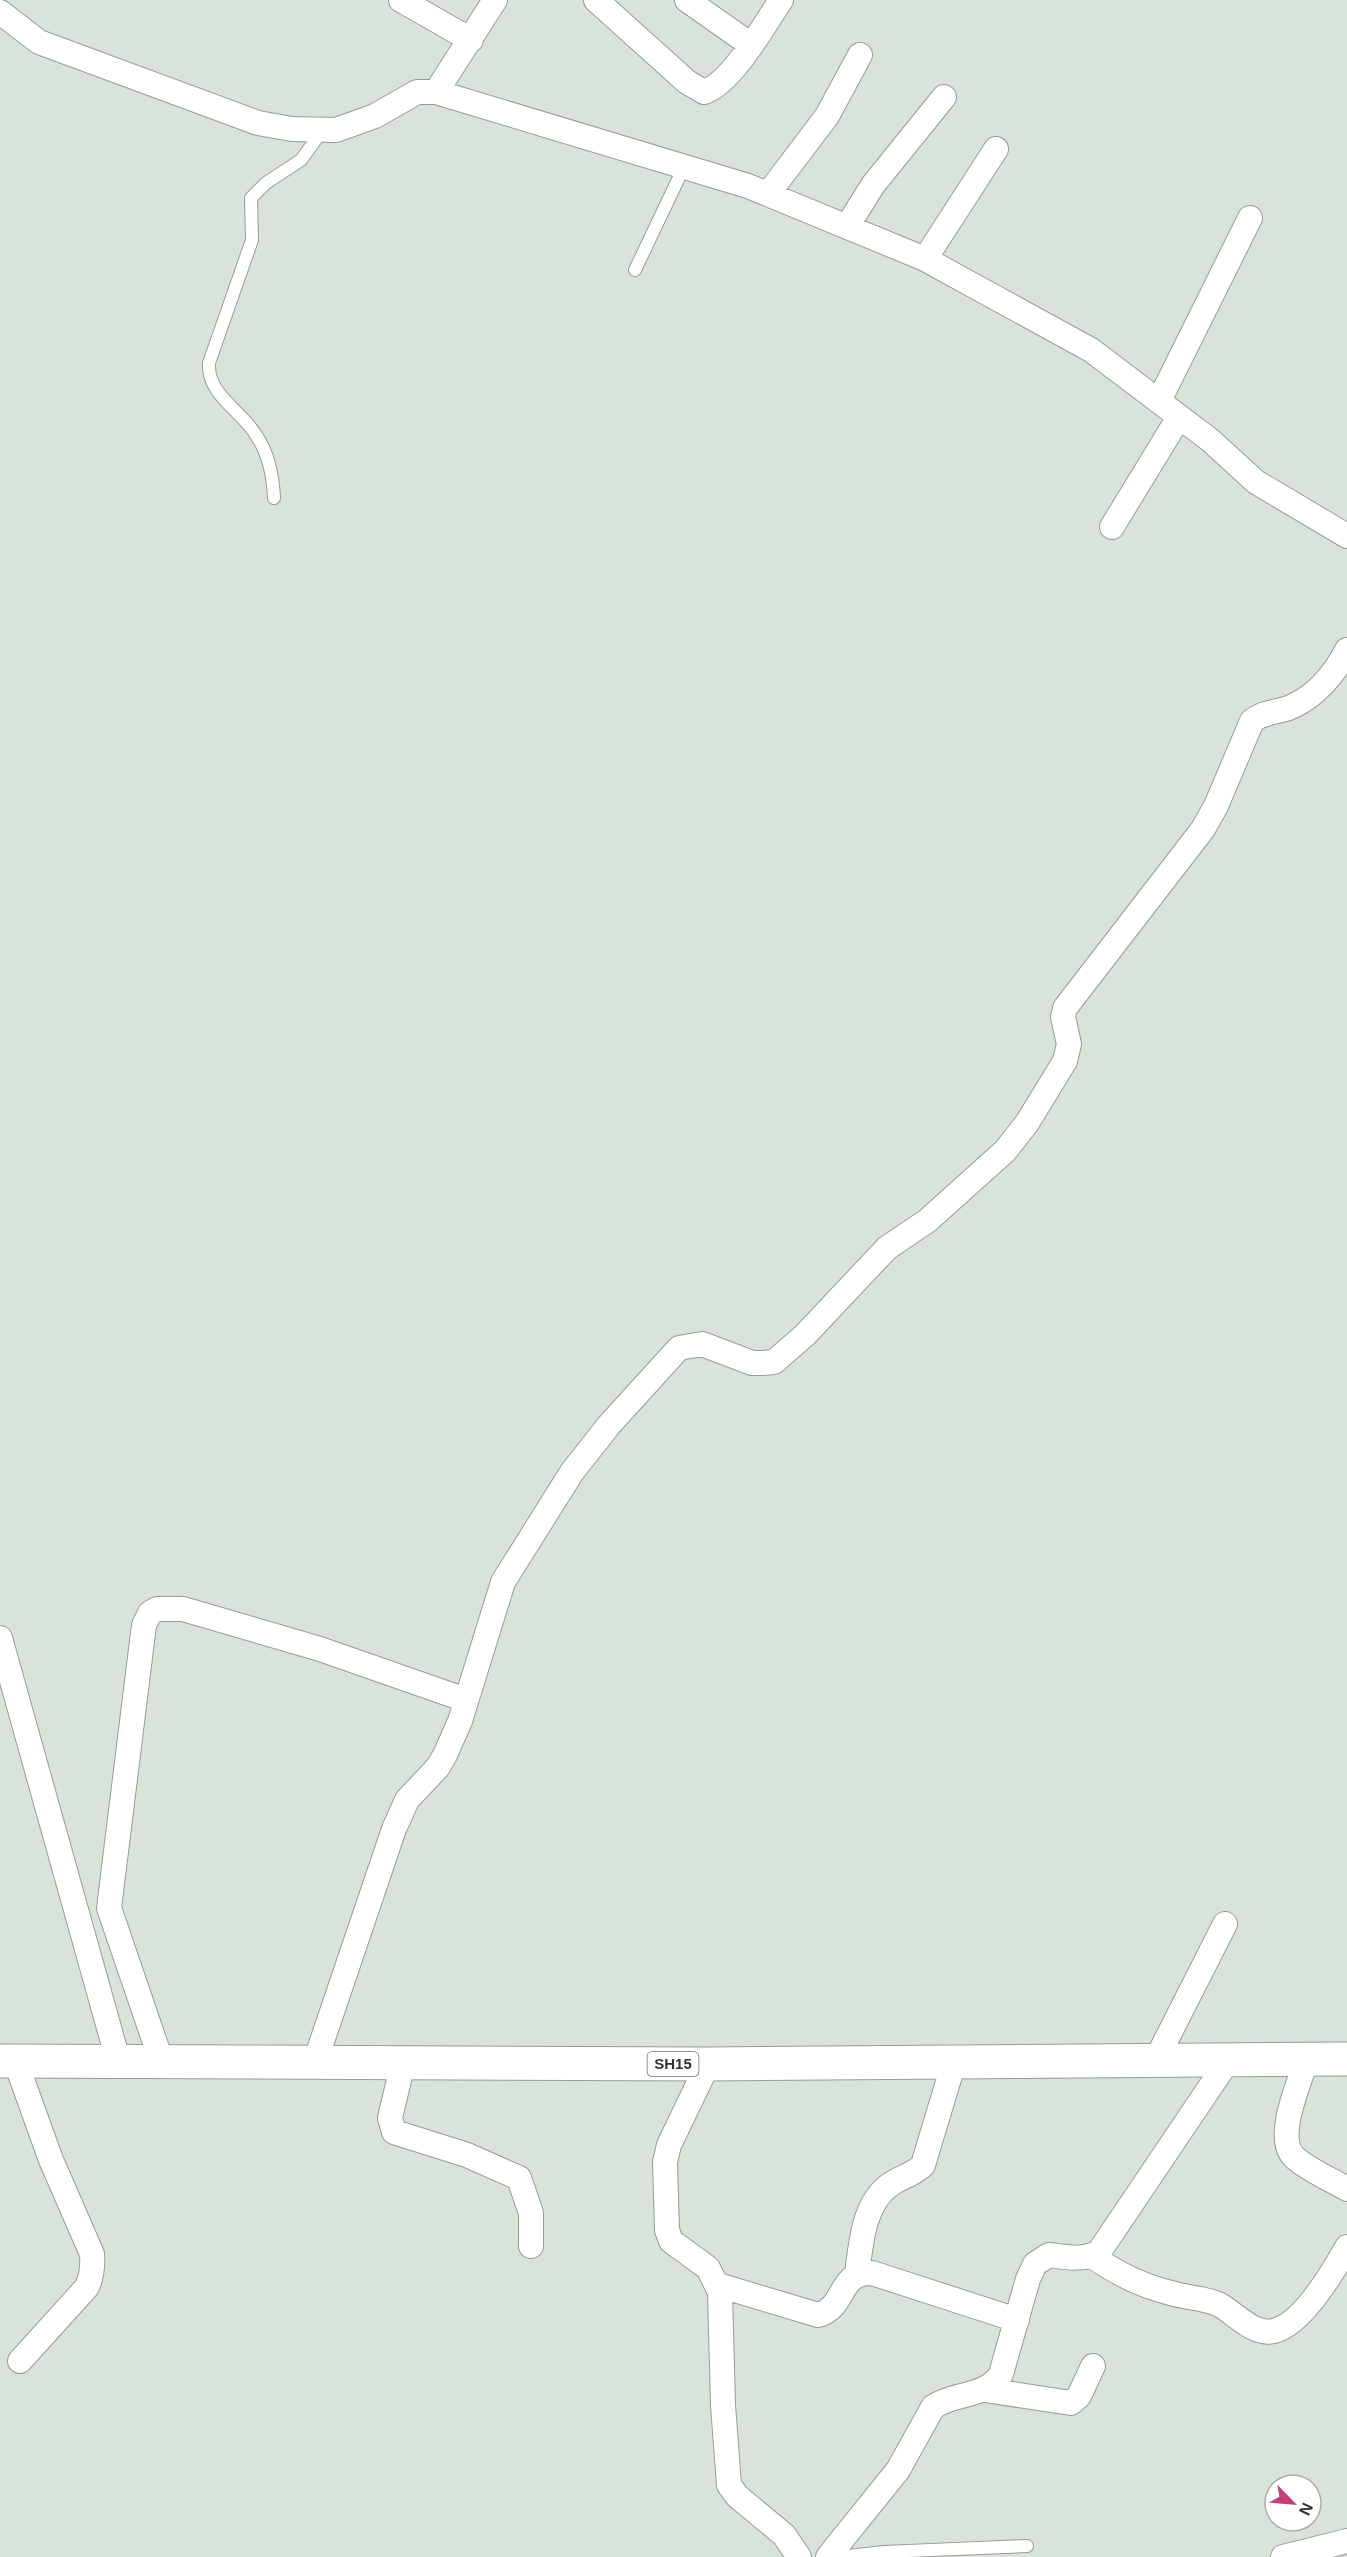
<svg xmlns="http://www.w3.org/2000/svg" width="1347" height="2557" viewBox="0 0 1347 2557" font-family="Arial,sans-serif">
<style>
.lines{fill:none;stroke-linecap:round;stroke-linejoin:round}
.lane-casing{stroke:#959e96;stroke-width:14}
.street-casing{stroke:#959e96;stroke-width:26}
.primary-casing{stroke:#959e96;stroke-width:35}
.lane{stroke:#fff;stroke-width:12}
.street{stroke:#fff;stroke-width:24}
.primary{stroke:#fff;stroke-width:33}
.labels{text-anchor:middle;stroke-width:4.5;stroke-linejoin:round;paint-order:stroke}
.shield{fill:#fff;stroke:#6e716e;stroke-width:1.5}
.shield-label{font-size:15px;font-weight:bold;fill:#303430}
</style>
<rect width="100%" height="100%" fill="#dae3da"/>
<g class="lines">
<!-- lane casing -->
<g class="lane-casing">
<path id="lane" d="M635 270 684 167
M274 498C273 475 269 454 256 435 241 410 207 395 209 363L252 240 251 198 266 183 301 160 322 131
M839 2557 884 2552 1027 2546"/>
</g>
<!-- street casing -->
<g class="street-casing">
<path id="street" d="M401 0 471 40
M596 0 687 82 704 92C731 84 765 24 781 0
M687 0 751 45
M0 12 39 42 258 123 292 129 336 130 375 116 417 92H436L748 186 925 259 1091 350 1210 440 1256 482 1347 536
M436 92 495 0
M768 194 827 116 860 55
M848 225 873 185 944 97
M925 259 996 149
M1159 401 1250 218
M1112 527 1179 417
M0 1638 118 2060
M1307 2058C1300 2082 1274 2137 1294 2157 1308 2170 1330 2179 1347 2189
M15 2060 51 2160 92 2254C93 2267 92 2276 87 2287L20 2361
M161 2060 109 1908 144 1625 150 1613 157 1609H183L320 1649 466 1700
M1156 2060 1225 1924
M315 2062 394 1829 407 1800 438 1767 445 1755 460 1721 503 1582 572 1472 609 1425 679 1348 702 1344 752 1363H763L774 1362 805 1335 887 1248 927 1221 1005 1151 1027 1123 1065 1061 1069 1044 1063 1017 1065 1008 1203 829 1216 806 1252 721C1264 711 1277 713 1291 707 1316 696 1335 673 1347 650
M403 2063 390 2118 394 2132 467 2155 519 2178 531 2213V2246
M708 2064 669 2145 665 2162 667 2230 671 2241 708 2268 720 2292 723 2405 729 2485 737 2496 784 2535 799 2557
M1092 2256C1116 2273 1142 2286 1171 2293 1187 2298 1206 2298 1220 2305 1237 2315 1256 2338 1277 2330 1304 2321 1333 2272 1347 2247
M857 2274C861 2244 863 2203 891 2184 901 2177 913 2175 923 2165L954 2062
M718 2285 818 2315C847 2307 837 2272 872 2273L1017 2320
M985 2390 1071 2403 1079 2396 1093 2366
M828 2557 898 2470 933 2407C955 2392 986 2398 1001 2374L1028 2279 1035 2264 1049 2255C1065 2257 1084 2261 1099 2252L1229 2059
M1283 2557 1347 2541"/>
</g>
<!-- primary casing -->
<g class="primary-casing">
<path id="primary" d="M0 2061 708 2064 1347 2059"/>
</g>
<!-- lane -->
<use href="#lane" class="lane"/>
<!-- street -->
<use href="#street" class="street"/>
<!-- primary -->
<use href="#primary" class="primary"/>
</g>
<g class="labels">
<!-- shield labels -->
<rect class="shield" x="647.5" y="2052" width="51" height="24" rx="4.5"/>
<g class="shield-label">
<text x="673" y="2069">SH15</text>
</g>
</g>
<!-- north arrow -->
<g transform="translate(1293 2503) rotate(115)"><circle r="28" fill="#ffffff" stroke="#acaeac" stroke-width="1.5"/>
<path d="M0-4.5L10 22L0 15L-10 22Z" fill="#c63e7b"/>
<text y="-9" font-size="16" font-weight="bold" text-anchor="middle" fill="#303430">N</text>
</g>
</svg>
